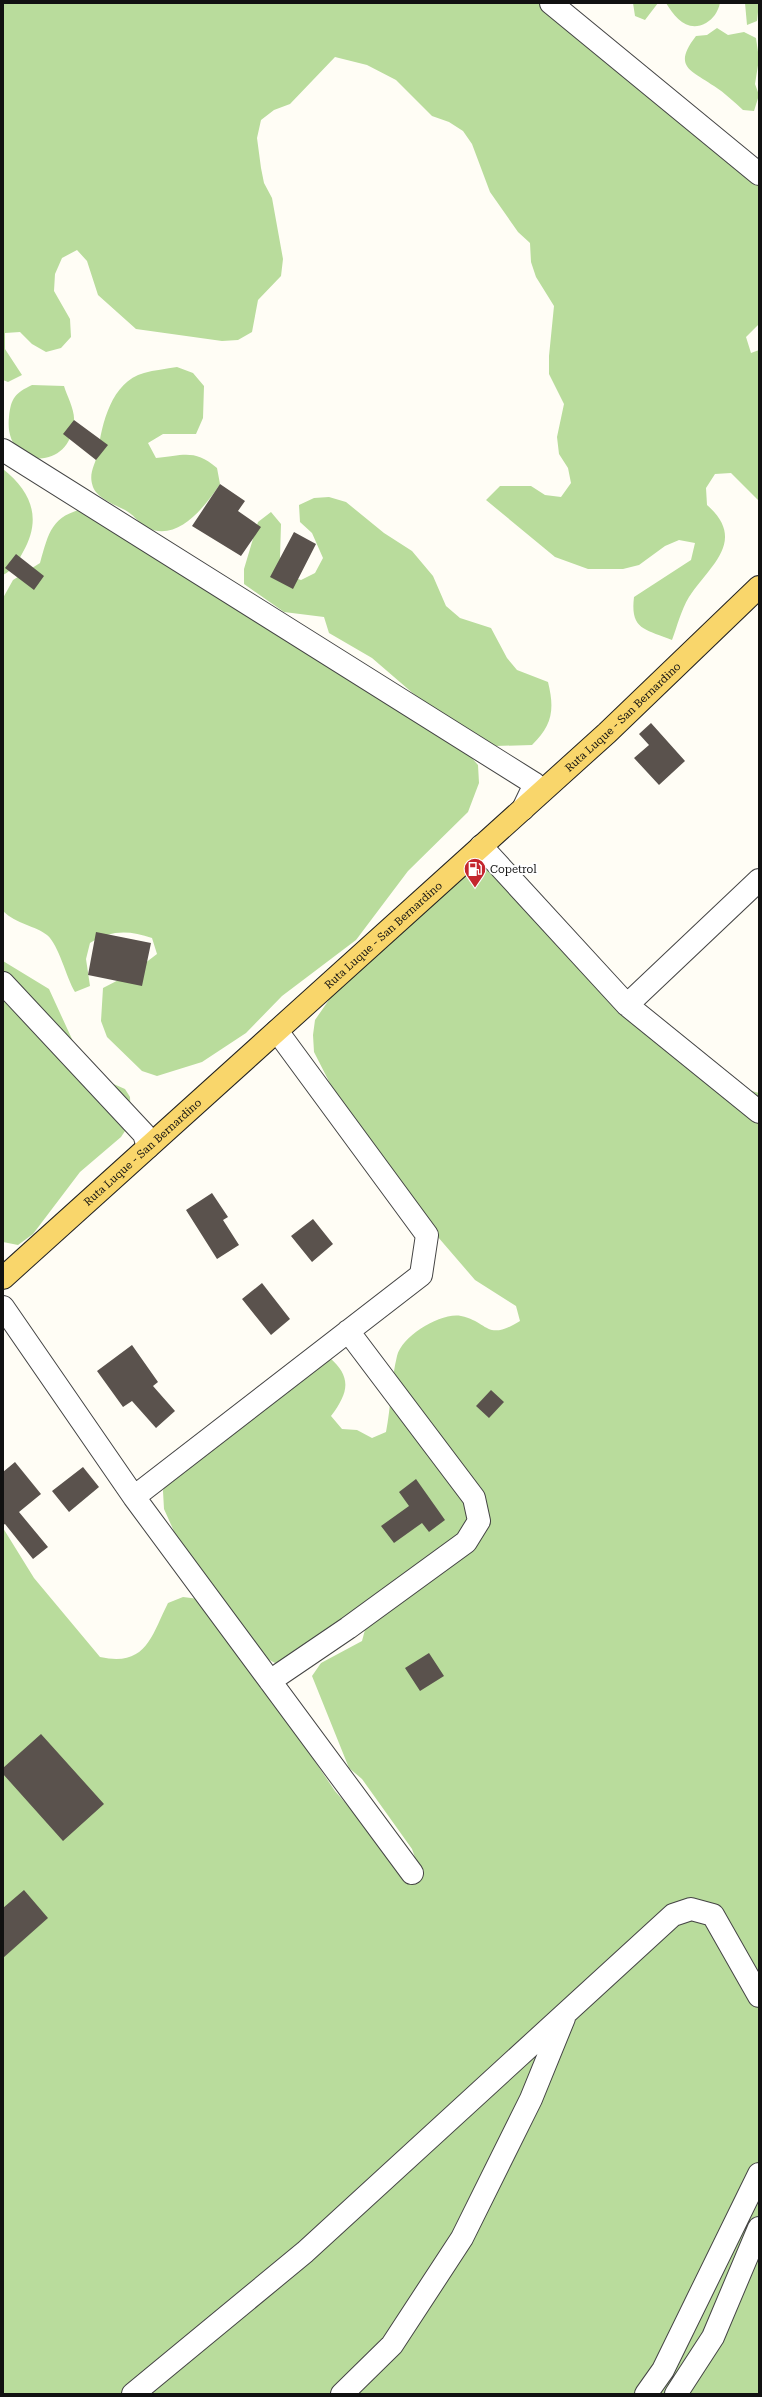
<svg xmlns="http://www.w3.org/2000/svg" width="762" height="2397" viewBox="0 0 762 2397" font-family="'Roboto Serif',serif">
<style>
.forest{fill:#b9dc9c}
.building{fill:#5a524d}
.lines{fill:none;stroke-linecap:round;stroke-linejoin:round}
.minor-casing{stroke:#444;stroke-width:24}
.major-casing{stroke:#222;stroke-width:24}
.minor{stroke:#fff;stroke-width:22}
.major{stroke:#f9d66b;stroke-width:22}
.labels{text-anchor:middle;stroke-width:4;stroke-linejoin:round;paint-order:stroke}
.street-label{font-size:11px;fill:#111;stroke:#fff}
.poi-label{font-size:11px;fill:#111;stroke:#fff;text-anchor:start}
</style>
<rect width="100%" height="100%" fill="#fffdf5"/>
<!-- forest -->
<path class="forest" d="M3 3H547L759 183V324L746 337 751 353 759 350V501L731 473 715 474 706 488 707 505C748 541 709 566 689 597 681 610 677 627 672 640 645 629 630 630 634 597L691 560 695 543 679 540 665 546 639 565 623 569H588L555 557 486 500 500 486H531L545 495 561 497 571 483 568 468 559 454 557 437 564 404 549 374V356L554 306 536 277 531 262 530 243 518 232 490 192 472 144 463 131 449 122 432 116 396 80 367 65 335 57 290 104 274 110 261 120 257 138 261 168 264 183 272 198 283 259 281 276 258 300 252 332 238 340 222 341 136 329 98 295 87 261 77 250 62 258 55 274 54 291 70 319 71 337 61 348 46 352 32 344 20 332 5 333V349L22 375 8 382 3 380Z
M658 3 645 20 635 16 633 3Z
M666 3H720C718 12 713 19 706 23 688 33 675 18 666 3Z
M745 3H759L757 21 747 25Z
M717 28 728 35 744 32 756 38 759 59 755 84 759 95 754 111 743 110C734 102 725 93 714 86 691 70 672 67 696 36L707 35Z
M177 367 193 373 204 386 203 418 196 434H163L148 443 156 458C184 455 195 449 217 468L220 484C205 507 176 544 146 527 138 522 133 514 125 510 115 505 97 498 93 487 88 473 95 466 98 452 102 424 111 382 144 373 154 370 166 369 177 367Z
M32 385 64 386C67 396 75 410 74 421 71 473 3 470 9 417 11 398 15 393 32 385Z
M3 469C32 492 42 519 23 552 17 563 13 570 3 575Z
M329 497 346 502 384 533 412 551 433 576 446 606 460 618 491 628 507 658 517 670 548 682C555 710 552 726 532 745L496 746 452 723 437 714 372 658 329 633 324 617 284 612 244 584V569L258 522 271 512 281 524 280 557 284 574 301 580 315 573 323 558 312 533 300 522 299 505 314 498Z
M86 508 456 740 478 765 479 783 468 812 408 871 356 940 282 996 246 1033 202 1062 157 1076 142 1071 107 1037 101 1021 103 988 132 973 157 954 152 938C129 930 110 930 90 943L86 959 90 986 75 992C66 977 59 945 47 935 36 926 16 924 3 911V598L13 580 40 563C49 532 51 516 86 508Z
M502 855 516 866 525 879 564 946 716 1081 759 1093V2394H3V1528L34 1578 100 1657C146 1667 151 1637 168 1603L183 1597 199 1599 282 1703 316 1763 335 1791 403 1869 417 1863 412 1849 362 1779 349 1768 312 1676 321 1663 362 1641 366 1626 292 1663H275L260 1655 177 1538 164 1509 163 1491 166 1476 329 1357C352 1377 349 1392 331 1416L342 1429 357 1430 372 1438 386 1432C391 1407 391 1380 397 1356 402 1336 441 1312 461 1316 489 1322 486 1342 520 1321L516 1306 475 1280 419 1215 343 1109 314 1052 313 1035 315 1020 333 994 458 875 486 859Z
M3 961 49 989 83 1063 95 1076 125 1089 130 1097 131 1122 121 1137 80 1172 33 1234 18 1245 3 1242Z"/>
<!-- building -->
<path class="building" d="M74 420 108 445 96 460 63 434Z
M220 484 245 501 238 511 261 527 241 556 192 526Z
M294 532 316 544 293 589 270 577Z
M16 554 44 576 34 590 5 568Z
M651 723 685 761 659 785 634 758 649 745 639 734Z
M96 932 151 943 142 986 88 975Z
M212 1193 228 1217 223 1220 239 1245 217 1259 186 1210Z
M313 1219 333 1244 312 1262 291 1236Z
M262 1283 290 1319 271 1335 242 1299Z
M132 1345 158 1382 153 1386 175 1411 156 1428 132 1401 123 1407 97 1371Z
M491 1390 504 1402 489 1418 476 1406Z
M15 1462 41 1494 19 1512 48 1547 33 1559 5 1524 3 1525V1472Z
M83 1467 99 1487 69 1512 52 1491Z
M416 1479 445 1520 429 1532 422 1523 394 1543 381 1526 409 1506 399 1492Z
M429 1653 444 1676 420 1691 405 1668Z
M41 1734 104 1804 63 1841 3 1774V1768Z
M24 1890 48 1918 3 1958V1908Z"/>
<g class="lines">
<!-- minor casing -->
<g class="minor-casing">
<path id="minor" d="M551 3 759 174
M3 450 535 784 523 809
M481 846 627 1005 759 1112
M3 983 144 1134 148 1147
M627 1005 759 880
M3 1307 134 1497 412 1873
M134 1497 421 1275 427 1235 277 1031
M270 1681 348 1628 466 1542 479 1521 474 1498 348 1331
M133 2394 305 2252 673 1915 691 1909 713 1915 759 1996
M342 2394 392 2345 462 2238 531 2099 564 2018
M646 2394 663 2370 759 2174
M676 2394 713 2337 759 2228"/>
</g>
<!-- major casing -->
<g class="major-casing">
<g id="major">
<path id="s1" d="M3 1278 607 733 759 587"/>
</g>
</g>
<!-- minor -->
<use href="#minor" class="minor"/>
<!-- major -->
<use href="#major" class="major"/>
</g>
<!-- icons -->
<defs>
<g id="fuel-pin" transform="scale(1.15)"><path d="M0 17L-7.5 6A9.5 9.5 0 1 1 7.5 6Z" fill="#c4262e" stroke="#fff"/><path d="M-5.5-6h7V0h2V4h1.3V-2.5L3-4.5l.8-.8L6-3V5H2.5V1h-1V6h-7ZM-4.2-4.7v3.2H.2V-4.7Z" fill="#fff"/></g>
</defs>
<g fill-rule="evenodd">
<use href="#fuel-pin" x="475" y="869"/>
</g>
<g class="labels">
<!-- street labels -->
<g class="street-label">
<text dy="4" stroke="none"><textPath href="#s1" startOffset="836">Ruta Luque - San Bernardino</textPath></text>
<text dy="4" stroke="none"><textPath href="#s1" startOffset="512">Ruta Luque - San Bernardino</textPath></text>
<text dy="4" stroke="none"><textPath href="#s1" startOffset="188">Ruta Luque - San Bernardino</textPath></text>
</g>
<!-- poi labels -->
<g class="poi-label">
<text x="490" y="873">Copetrol</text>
</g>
</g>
<!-- border -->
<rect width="762" height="2397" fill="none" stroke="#111111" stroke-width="8"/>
</svg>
